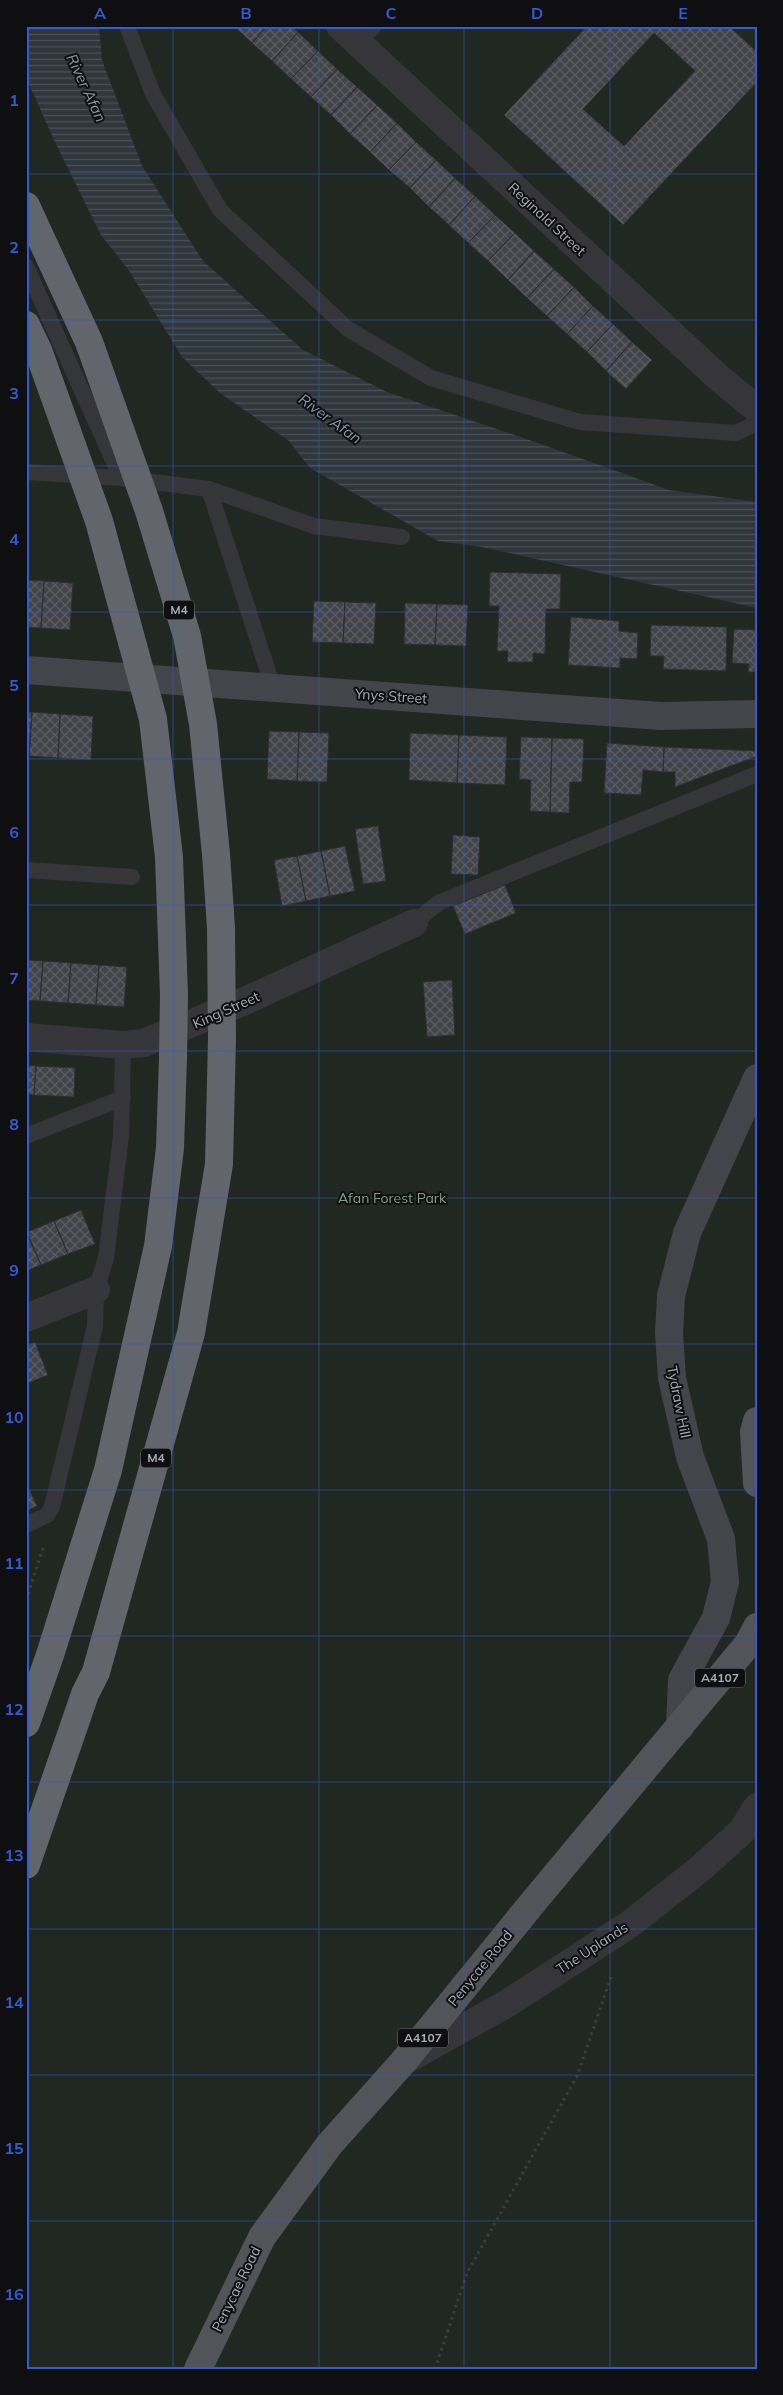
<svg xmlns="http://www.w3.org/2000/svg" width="783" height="2395" viewBox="0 0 783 2395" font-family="Mulish,sans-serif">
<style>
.green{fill:#212821}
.water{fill:url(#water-rules)}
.building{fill:url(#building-cross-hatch);stroke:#2e2e31;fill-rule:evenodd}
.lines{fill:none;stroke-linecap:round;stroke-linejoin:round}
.path{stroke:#3c3d41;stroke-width:3;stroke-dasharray:2.5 4;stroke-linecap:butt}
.lane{stroke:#36363a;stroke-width:16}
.street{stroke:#36363a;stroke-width:28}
.secondary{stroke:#44454a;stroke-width:28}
.primary{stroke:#525459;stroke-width:28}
.highway{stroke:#62656b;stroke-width:28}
.highway-bridge{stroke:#62656b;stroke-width:28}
.grid{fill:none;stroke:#325cd3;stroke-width:1;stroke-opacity:0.55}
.labels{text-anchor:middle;stroke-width:4;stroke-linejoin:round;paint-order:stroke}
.shield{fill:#0f0f11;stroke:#797d84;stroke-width:1}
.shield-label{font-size:12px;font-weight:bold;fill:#a7acb5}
.street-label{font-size:14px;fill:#a7acb5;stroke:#0f0f11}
.park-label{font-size:14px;fill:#809e81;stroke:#0f0f11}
.water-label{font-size:15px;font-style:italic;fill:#819aad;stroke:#0f0f11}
.neatline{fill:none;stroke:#325cd3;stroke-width:2}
.grid-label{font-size:16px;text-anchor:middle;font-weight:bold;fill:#325cd3}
</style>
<defs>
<pattern id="water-rules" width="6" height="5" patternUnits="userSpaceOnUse" patternTransform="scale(1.25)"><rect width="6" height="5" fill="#2f373d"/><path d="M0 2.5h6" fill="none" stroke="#4a5157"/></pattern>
<pattern id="building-cross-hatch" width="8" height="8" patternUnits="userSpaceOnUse" patternTransform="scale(1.25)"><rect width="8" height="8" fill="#434449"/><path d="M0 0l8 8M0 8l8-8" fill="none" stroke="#5b5c61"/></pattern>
</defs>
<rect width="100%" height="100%" fill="#141416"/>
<!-- green -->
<path class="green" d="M26 26H757V2369H26Z"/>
<!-- water -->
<path class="water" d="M26 26H99L102 60 142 166 203 261 303 350 387 392 541 444 669 490 757 502V608L482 547 438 541 310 468 289 441 220 393 182 357 128 269 101 235 53 138 26 77Z"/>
<!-- building -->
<path class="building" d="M234 26H267L252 43Z
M267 26H291L298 32 272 61 252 43Z
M587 26H729L757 52V82L623 225 504 115ZM654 33 695 71 624 146 583 109Z
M298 32 318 51 291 79 272 61Z
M318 51 337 69 311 97 291 79Z
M337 69 357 87 331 115 311 97Z
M357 87 377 105 350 134 331 115Z
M377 105 397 123 370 152 350 134Z
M397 123 416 142 389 170 370 152Z
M416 142 436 160 410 188 389 170Z
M436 160 455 178 429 207 410 188Z
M455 178 475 196 449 225 429 207Z
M475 196 495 215 468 243 449 225Z
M495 215 515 233 488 261 468 243Z
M515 233 534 251 508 280 488 261Z
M534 251 554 269 527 298 508 280Z
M554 269 574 287 547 316 527 298Z
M574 287 593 306 567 334 547 316Z
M593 306 613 324 587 352 567 334Z
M613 324 632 342 606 371 587 352Z
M632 342 652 360 626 389 606 371Z
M490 572 561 574 560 609H546L545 654 533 653V662H507L508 651H497L499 606H489Z
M26 580 44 581 41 628 26 627Z
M44 581 73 583 70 630 41 628Z
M314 601 345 602 343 643 312 642Z
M345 602 376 603 374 644 343 643Z
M405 603 437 604 435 645 404 644Z
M437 604 468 605 466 646 435 645Z
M571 617 619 621V631L638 633 637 659 620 658V668L568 665Z
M651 625 727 627 726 671 663 669 664 656H650Z
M734 629 757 630V672H748L749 664 732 663Z
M26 712H32L29 756H26Z
M32 712 60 714 58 758 29 756Z
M60 714 93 716 91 760 58 758Z
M269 731 299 732 297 781 267 779Z
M299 732 329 733 327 782 297 781Z
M410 733 459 735 457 783 409 780Z
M459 735 507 737 505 785 457 783Z
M521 737 552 738 550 812 530 811 531 780 519 779Z
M552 738 584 739 582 782H570L569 813 550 812Z
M607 743 664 747 663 772 643 770 641 795 604 793Z
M664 747 757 751V756L675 787V772H663Z
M378 826 386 881 363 884 355 829Z
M453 835 480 837 478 875 451 874Z
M345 846 355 891 330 896 321 851Z
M321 851 330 896 306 901 297 856Z
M297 856 306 901 282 906 274 860Z
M505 885 516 913 465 934 453 906Z
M26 960 43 961 40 1001 26 1000Z
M43 961 71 963 68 1003 40 1001Z
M71 963 99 965 96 1005 68 1003Z
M99 965 127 967 124 1007 96 1005Z
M452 980 455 1035 427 1037 423 982Z
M26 1065 36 1066 34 1095 26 1094Z
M36 1066 75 1068 74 1097 34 1095Z
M81 1210 95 1244 68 1254 54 1221Z
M54 1221 68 1254 41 1265 27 1232Z
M26 1232 41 1265 26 1271Z
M35 1342 48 1375 26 1384V1346Z
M26 1482 37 1506 26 1511Z"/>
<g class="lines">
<!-- path -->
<path class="path" d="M26 1600 44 1545
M435 2369 467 2273 577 2076 612 1974"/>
<!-- lane -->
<path class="lane" d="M127 26 153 94 220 210 348 329 431 378 580 422 736 433 757 423
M358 44 374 26
M26 266 121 478 209 489 273 687
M26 472 121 478
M209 489 314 526 402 537
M26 870 132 877
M414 923 438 903 757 774
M26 1136 123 1098
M26 1525 47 1515 52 1507 95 1326 96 1290 106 1258 121 1136 123 1045"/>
<!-- street -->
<path class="street" d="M340 26 720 379 757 409
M26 1037 123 1045 144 1043 245 1001 414 923
M26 1318 96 1290
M404 2061 508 2003 630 1924 701 1868 742 1831 757 1807"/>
<!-- secondary -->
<path class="secondary" d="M26 670 661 716 757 714
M680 1727 682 1680 716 1618 725 1582 721 1539 690 1457 672 1378 669 1333 671 1296 687 1233 757 1078"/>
<!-- primary -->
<path class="primary" d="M757 1421 754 1432 757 1483
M198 2369 262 2237 329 2145 404 2061 530 1906 748 1644 757 1627"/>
<!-- highway -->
<path class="highway" d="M26 1723 50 1655 108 1470 158 1246 170 1148 173 1058
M26 1865 85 1694 96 1672 191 1333 219 1164 222 1038"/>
<!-- highway-bridge -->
<path class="highway-bridge" d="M26 206 89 342 149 511 187 636 203 724 216 854 221 928 222 1038
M26 325 38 350 99 521 153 719 169 857 174 995 173 1058"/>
</g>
<!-- grid -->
<path class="grid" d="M173 26V2369M319 26V2369M464 26V2369M610 26V2369M26 174H757M26 320H757M26 466H757M26 612H757M26 759H757M26 905H757M26 1051H757M26 1198H757M26 1344H757M26 1490H757M26 1636H757M26 1782H757M26 1929H757M26 2075H757M26 2221H757"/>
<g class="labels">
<!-- shield labels -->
<g class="shield">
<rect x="164" y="600.5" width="30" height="19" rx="4"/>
<rect x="141" y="1448.5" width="30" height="19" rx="4"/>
<rect x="695" y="1668.5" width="50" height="19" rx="4"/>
<rect x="398" y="2028.5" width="50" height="19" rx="4"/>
</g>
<g class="shield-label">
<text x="179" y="614">M4</text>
<text x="156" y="1462">M4</text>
<text x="720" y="1682">A4107</text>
<text x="423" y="2042">A4107</text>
</g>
<!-- street labels -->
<g class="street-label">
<text transform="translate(547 219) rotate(43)" y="5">Reginald Street</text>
<text transform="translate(391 696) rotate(4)" y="5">Ynys Street</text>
<text transform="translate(226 1010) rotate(-24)" y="5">King Street</text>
<text transform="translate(679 1402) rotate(79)" y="5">Tydraw Hill</text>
<text transform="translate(592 1948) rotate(-33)" y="5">The Uplands</text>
<text transform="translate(480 1968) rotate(-51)" y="5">Penycae Road</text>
<text transform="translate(236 2289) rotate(-64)" y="5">Penycae Road</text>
</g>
<!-- park labels -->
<g class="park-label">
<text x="392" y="1203">Afan Forest Park</text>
</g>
<!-- water labels -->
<g class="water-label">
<text transform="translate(86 88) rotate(65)" y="5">River Afan</text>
<text transform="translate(330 419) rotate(36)" y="5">River Afan</text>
</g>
</g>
<!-- border -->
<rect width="783" height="2395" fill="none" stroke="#0f0f11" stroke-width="55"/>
<rect x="28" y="28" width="728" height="2340" class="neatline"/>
<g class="grid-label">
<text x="100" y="19">A</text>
<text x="246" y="19">B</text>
<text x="391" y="19">C</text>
<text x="537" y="19">D</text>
<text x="683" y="19">E</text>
<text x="14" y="106">1</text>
<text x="14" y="253">2</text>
<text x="14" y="399">3</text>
<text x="14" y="545">4</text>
<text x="14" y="691">5</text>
<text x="14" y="838">6</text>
<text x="14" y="984">7</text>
<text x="14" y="1130">8</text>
<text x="14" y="1276">9</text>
<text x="14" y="1423">10</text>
<text x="14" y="1569">11</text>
<text x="14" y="1715">12</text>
<text x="14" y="1861">13</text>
<text x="14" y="2008">14</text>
<text x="14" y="2154">15</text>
<text x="14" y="2300">16</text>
</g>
</svg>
